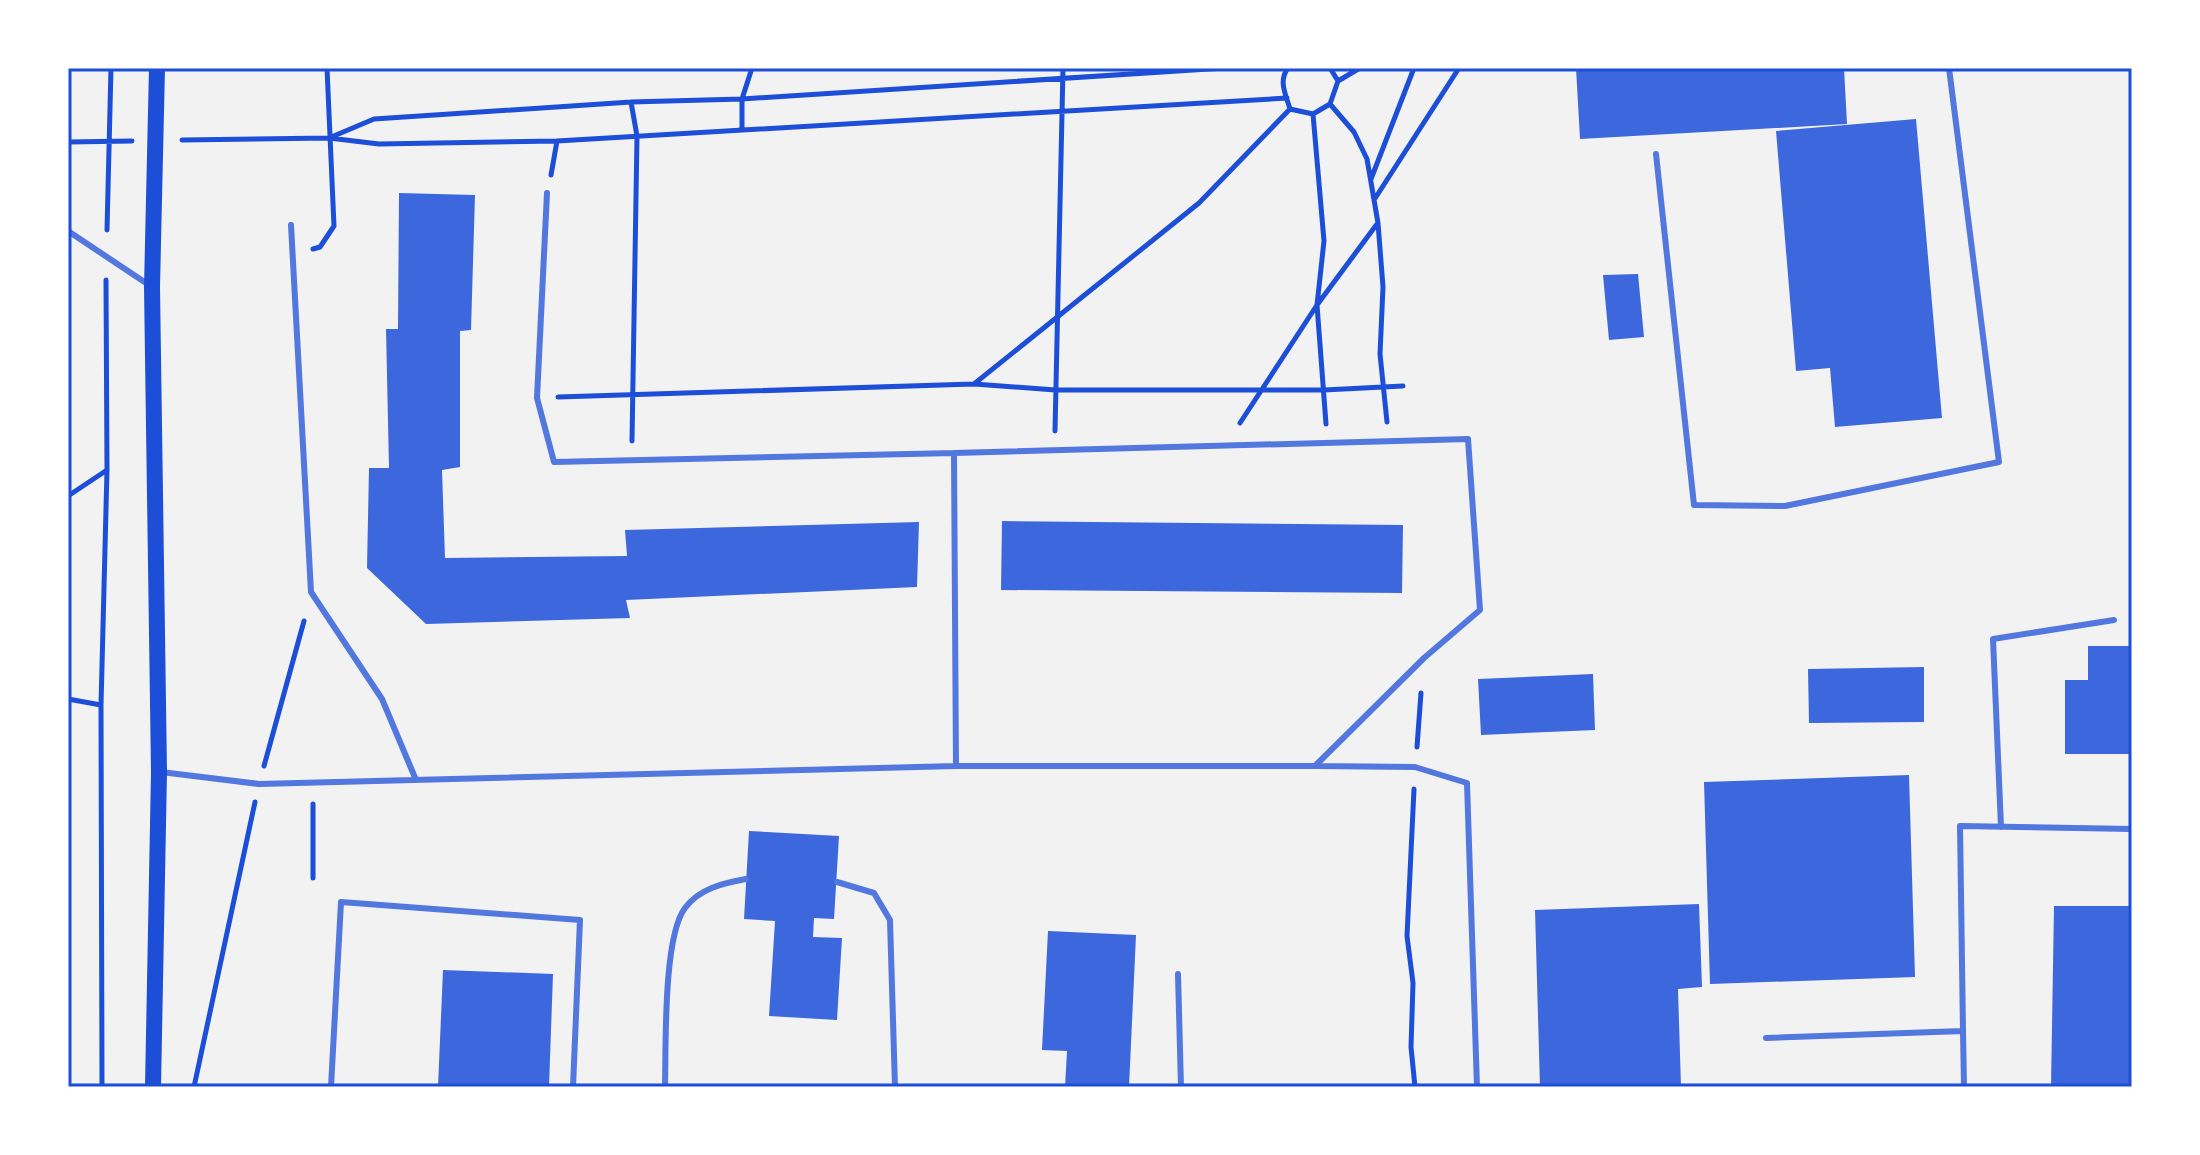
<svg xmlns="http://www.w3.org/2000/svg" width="2200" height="1155" viewBox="0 0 2200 1155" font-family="Roboto,sans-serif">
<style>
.building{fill:#3d67dc}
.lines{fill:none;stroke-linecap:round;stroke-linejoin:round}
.path{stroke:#1d4ed8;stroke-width:5}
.service{stroke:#5277de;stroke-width:6}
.secondary{stroke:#1d4ed8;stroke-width:16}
.neatline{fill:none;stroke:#1d4ed8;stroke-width:3}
</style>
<rect width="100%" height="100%" fill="#f2f2f2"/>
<!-- building -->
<path class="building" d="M1576 68H1844L1847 124 1580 139Z
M1916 119 1942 418 1835 427 1830 368 1796 371 1776 131Z
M399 193 475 195 471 330 460 331V467L442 470 445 558 627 556 625 530 919 522 917 587 626 600 630 618 426 624 367 568 369 468H389L386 329H398Z
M1638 274 1644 337 1609 340 1603 275Z
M1002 521 1403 525 1402 593 1001 590Z
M2088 646H2132V754H2065V680H2088Z
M1924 667V722L1809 723 1808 669Z
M1593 674 1595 730 1481 735 1478 679Z
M1909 775 1915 977 1710 984 1704 782Z
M749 831 839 836 834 919 814 918 813 937 842 938 837 1020 769 1016 775 921 744 919Z
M1699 904 1702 987 1678 989 1681 1087H1540L1535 910Z
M2054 906H2132V1087H2051Z
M1048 931 1136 935 1129 1087H1065L1067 1051 1042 1050Z
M443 970 553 974 549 1087H438Z"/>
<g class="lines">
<!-- path -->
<path class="path" d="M752 68 742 99 1224 68
M1288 68C1278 81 1286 95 1290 109L1313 114 1330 104 1338 81
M1330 68 1338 81 1360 68
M631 102 637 136 632 441
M1330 104 1354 132 1367 159 1378 223 1383 287 1380 354 1387 422
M1313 114 1324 241 1317 305 1326 424
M329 138 379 144 557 141 1287 98
M182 140 329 138 374 119 631 102 742 99V130
M68 142 132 141
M551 175 557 141
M1371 179 1414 68
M1374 200 1459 68
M107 230 111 68
M313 249 320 247 334 226 327 68
M974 384 1055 390H1324L1403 386
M558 397 974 384 1199 203 1290 109
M1240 423 1317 305 1377 224
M1055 431 1063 68
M68 496 107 470
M68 699 101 705
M1417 747 1421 693
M264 766 304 621
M1414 789 1407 936 1413 983 1411 1047 1415 1087
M313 804V878
M102 1087 101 705 107 470 106 280
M194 1087 255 802"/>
<!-- service -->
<path class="service" d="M1656 154 1694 505 1785 506 1999 462 1949 68
M291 225 311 592 382 699 416 780
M68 231 149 285
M954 453 1468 439 1480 610 1424 658 1315 766H956
M1315 766 1415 767 1467 783 1477 1087
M161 772 259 784 956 766 954 453 554 462 537 398 547 193
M2001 827 1993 639 2114 620
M837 882 874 893 890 920 895 1087
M1178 974 1181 1087
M1963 1031 1960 826 2132 829
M1766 1038 1963 1031 1964 1087
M331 1087 341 902 580 920 573 1087
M665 1087C666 1048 663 937 685 908 700 888 724 883 746 879"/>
<!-- secondary -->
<path class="secondary" d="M153 1087 159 772 152 287 157 68"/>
</g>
<!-- border -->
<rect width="2200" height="1155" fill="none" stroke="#ffffff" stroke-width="140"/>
<rect x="70" y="70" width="2060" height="1015" class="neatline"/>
</svg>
